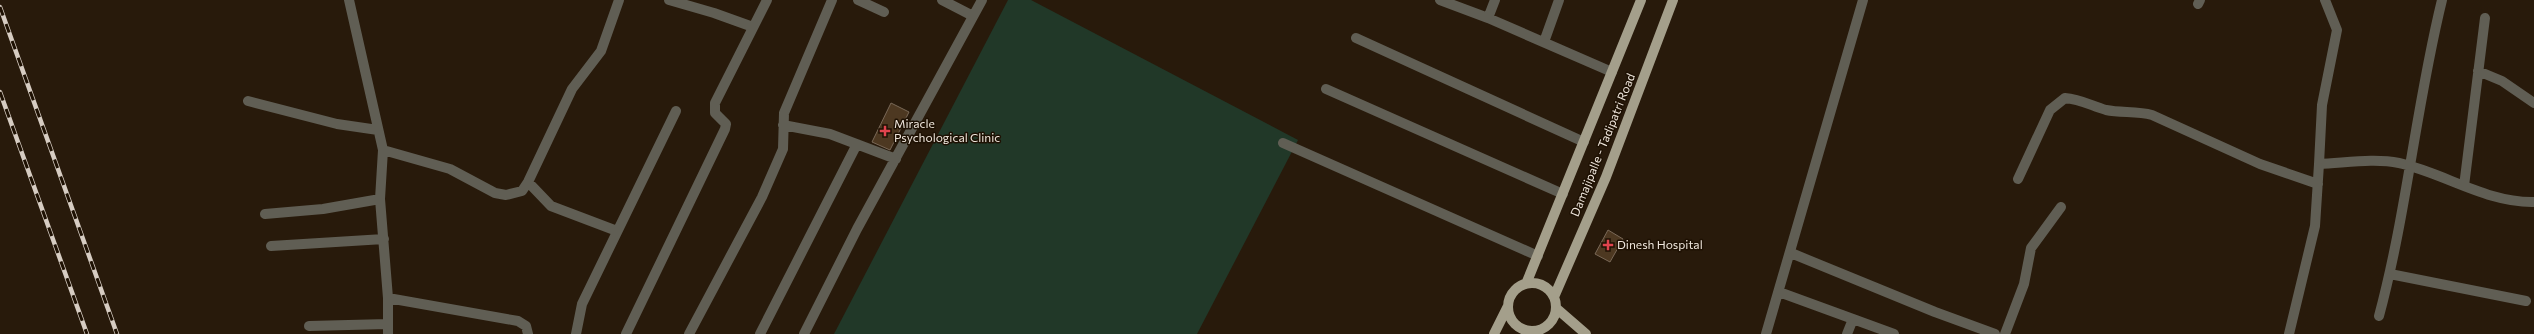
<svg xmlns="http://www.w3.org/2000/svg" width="2534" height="334" viewBox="0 0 2534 334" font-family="Commissioner,sans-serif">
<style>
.green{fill:#213828}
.building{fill:#4d3821;stroke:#796857}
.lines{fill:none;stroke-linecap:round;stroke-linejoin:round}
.minor{stroke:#605e54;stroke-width:10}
.major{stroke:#a49f8b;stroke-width:10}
.rail-casing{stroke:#d6ccc2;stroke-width:4.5}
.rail{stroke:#1e1103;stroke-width:3;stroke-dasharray:9;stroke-linecap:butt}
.health-dot{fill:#e0444e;stroke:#1e1103;stroke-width:1.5}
.labels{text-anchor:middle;stroke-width:3;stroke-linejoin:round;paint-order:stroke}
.poi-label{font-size:12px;fill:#efe6dc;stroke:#1e1103;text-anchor:start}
.street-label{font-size:12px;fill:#efe6dc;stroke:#1e1103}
</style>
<rect width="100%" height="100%" fill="#281a0b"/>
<!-- green -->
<path class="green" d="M1008 0H1031L1298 140 1197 334H834Z"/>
<!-- building -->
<path class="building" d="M891 103 909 112 890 150 872 142Z
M1608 230 1623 239 1610 262 1595 254Z"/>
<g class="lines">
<!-- minor -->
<path class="minor" d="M349 0 383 150 450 169 495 193 506 195 522 191 528 182 572 89 601 51 619 0
M669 0 714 13 753 27
M858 0 884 12
M942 0 973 16
M1440 0 1488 18 1612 72
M2198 4 2200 0
M1488 18 1495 0
M1356 38 1584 142
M1544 42 1559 0
M2478 71 2502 81 2534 103
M1326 89 1563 194
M248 101 337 124 378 130
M783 125 830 134 896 159
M1283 143 1538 256
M383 150 380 199 388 298V334
M2319 164 2322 105 2337 30 2325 0
M2018 179 2050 110 2065 98C2080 99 2092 106 2106 110 2121 113 2137 111 2152 115L2260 164 2318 184
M528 182 551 206 617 231
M2464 186 2485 18
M265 214 323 209 380 199
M271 246 384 239
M1791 253 1935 312 1995 334
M2390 274 2526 301
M1779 292 1894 334
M388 298 518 321 526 326 528 334
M2379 316C2407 212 2416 105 2442 0
M309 326 388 324
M576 334 582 304 676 111
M626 334 725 129 726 124 715 113V103L767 0
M689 334 762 197 783 149 784 113 832 0
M760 334 857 144
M804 334 857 229 982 0
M1766 334 1863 0
M1847 334 1853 319
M2005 334 2024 284 2031 248 2061 207
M2289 334 2315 226 2319 164C2345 163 2374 158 2399 163 2444 173 2487 203 2534 202"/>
<!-- major -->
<path class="major" d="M1508 307a24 24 0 1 1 48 0a24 24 0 1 1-48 0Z
M1526 284 1641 0
M1554 297 1606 177 1673 0
M1556 308 1586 334
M1494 334 1508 306"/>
<!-- rail casing -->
<g class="rail-casing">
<path id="rail" d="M0 7 117 334
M0 92 87 334"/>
</g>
<!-- rail -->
<use href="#rail" class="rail"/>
</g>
<!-- markers -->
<g class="health-dot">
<path d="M883 125h4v4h4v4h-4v4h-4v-4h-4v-4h4z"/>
<path d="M1606 239h4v4h4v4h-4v4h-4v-4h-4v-4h4z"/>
</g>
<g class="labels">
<!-- poi labels -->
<g class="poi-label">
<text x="894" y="128">Miracle<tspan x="894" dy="14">Psychological Clinic</tspan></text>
<text x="1617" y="249">Dinesh Hospital</text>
</g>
<!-- street labels -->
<g class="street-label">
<text transform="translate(1603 145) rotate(-68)" y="4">Damajipalle - Tadipatri Road</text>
</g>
</g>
</svg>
